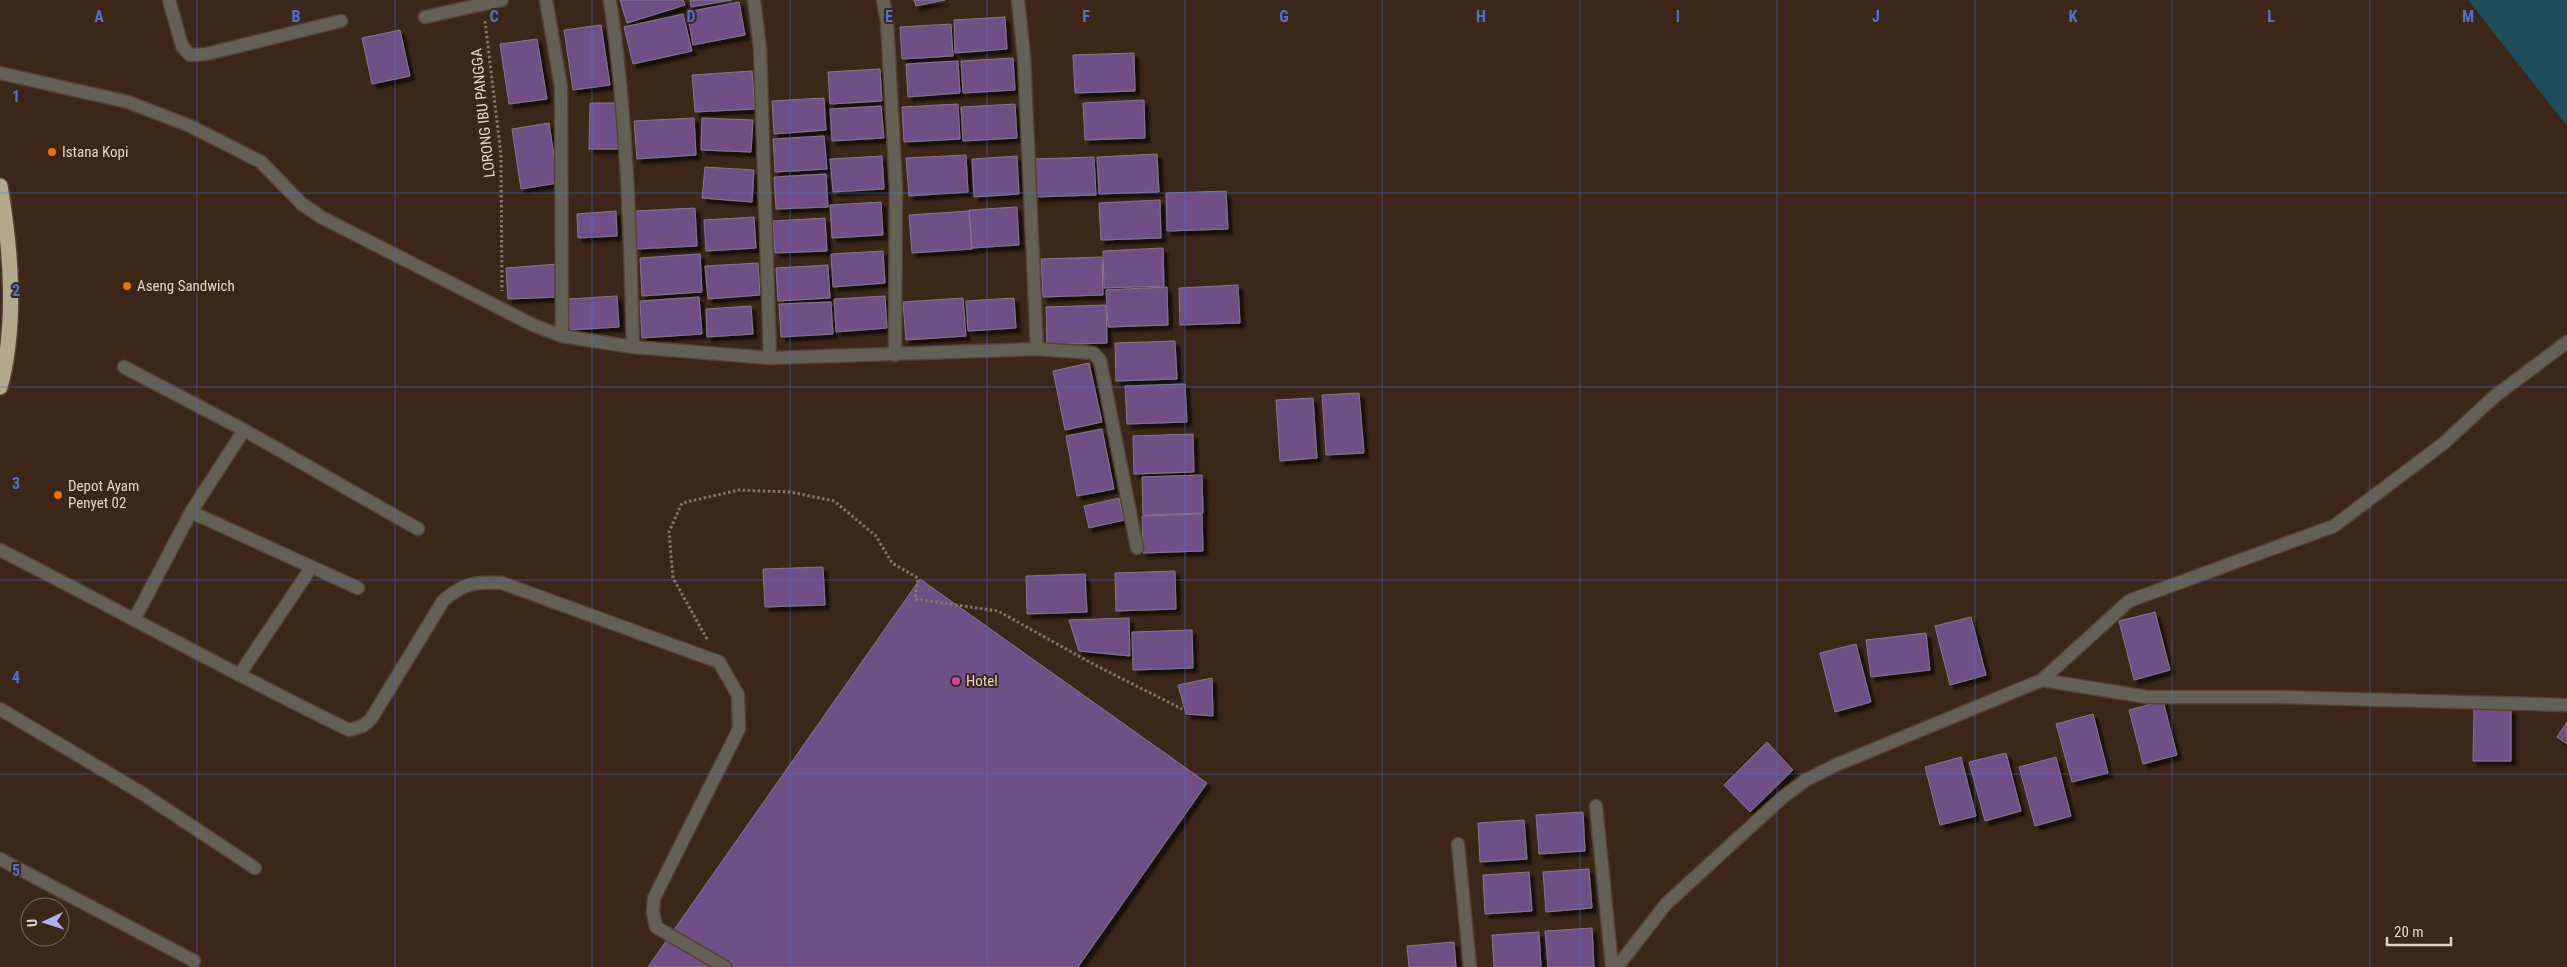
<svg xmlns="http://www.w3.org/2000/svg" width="2567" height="967" viewBox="0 0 2567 967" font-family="'Roboto Condensed',sans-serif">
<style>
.water{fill:#1d4c5a}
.building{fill:#705086;stroke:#85778f;filter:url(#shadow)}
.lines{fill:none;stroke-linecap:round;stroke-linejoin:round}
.minor-casing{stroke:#564235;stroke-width:15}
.highway-casing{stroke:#564235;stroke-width:18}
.path{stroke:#867569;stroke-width:3;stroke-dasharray:2.5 2.5;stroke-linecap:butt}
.minor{stroke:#656055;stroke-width:12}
.highway{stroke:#b4a88d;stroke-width:15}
.grid{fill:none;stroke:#4e70d5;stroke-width:1;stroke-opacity:0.55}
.food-dot{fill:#e8710a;stroke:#3b2618;stroke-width:2}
.hotel-dot{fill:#d1479c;stroke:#3b2618;stroke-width:2}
.labels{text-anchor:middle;stroke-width:4;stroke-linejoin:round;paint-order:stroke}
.street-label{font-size:15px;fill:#e2d4cb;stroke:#3b2618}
.poi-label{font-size:15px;fill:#e2d4cb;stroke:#3b2618;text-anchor:start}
.grid-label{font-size:16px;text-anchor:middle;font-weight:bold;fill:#4e70d5;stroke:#3b2618;stroke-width:4;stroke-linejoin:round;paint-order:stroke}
</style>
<defs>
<filter id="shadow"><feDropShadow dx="4.5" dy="4.5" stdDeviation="1" flood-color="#0009"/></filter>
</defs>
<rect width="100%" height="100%" fill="#3b2618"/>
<!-- water -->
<path class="water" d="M2468 0H2567V126Z"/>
<!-- building -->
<path class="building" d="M620 0H683L685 5 627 23Z
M690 0H732L691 7Z
M914 0H945L916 6Z
M739 2 745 35 693 45 687 12Z
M683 14 692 51 633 64 624 27Z
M1005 17 1007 49 955 53 954 20Z
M951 24 953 56 902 59 900 27Z
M601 25 610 85 573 90 564 30Z
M400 30 410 76 372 84 362 38Z
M537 39 547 99 509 104 500 44Z
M1134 53 1135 91 1075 93 1073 55Z
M1013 58 1015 90 963 93 961 61Z
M958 61 960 93 908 97 906 64Z
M880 69 882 101 830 104 828 72Z
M752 71 755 109 695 112 692 75Z
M824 98 826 130 774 134 772 101Z
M1144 100 1145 138 1085 140 1083 103Z
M590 103H618V149H589Z
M958 104 960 139 904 142 902 107Z
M1015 104 1017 138 963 141 961 107Z
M881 106 884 138 832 141 830 109Z
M694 118 696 155 637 159 634 121Z
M702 118 753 120 751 152 701 150Z
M549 123 558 183 521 189 512 129Z
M824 136 827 169 775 172 773 139Z
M1157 154 1159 192 1099 194 1097 157Z
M966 155 968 192 909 196 906 158Z
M882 156 884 189 833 192 830 159Z
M1017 156 1019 194 974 197 972 159Z
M1094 157 1096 195 1035 197 1034 159Z
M705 167 754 170 752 202 702 198Z
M826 174 828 207 776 209 774 177Z
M1226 191 1228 229 1167 231 1166 193Z
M1160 200 1161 238 1101 240 1099 203Z
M881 202 883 235 832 238 830 205Z
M1017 207 1019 245 972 248 969 210Z
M695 208 697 246 637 249 635 211Z
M616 211 617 236 578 238 577 214Z
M969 211 972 249 912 253 909 215Z
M754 217 756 248 706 251 704 220Z
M825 218 827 251 775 253 773 221Z
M1163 248 1164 286 1104 288 1103 251Z
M883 251 885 283 833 287 831 254Z
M700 254 702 292 642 296 640 258Z
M1102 257 1103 295 1043 297 1041 259Z
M758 263 760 295 708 299 705 266Z
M557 264 559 297 508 299 506 268Z
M828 265 830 298 778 301 776 268Z
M1238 285 1240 323 1180 325 1179 288Z
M1167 287 1168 325 1108 327 1106 290Z
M617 296 619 327 570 330 568 299Z
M885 296 887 328 836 332 834 299Z
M699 297 702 334 642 338 640 301Z
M963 298 966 336 906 340 903 302Z
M1014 298 1016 328 968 331 966 301Z
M831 302 833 334 781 337 779 304Z
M1106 305 1107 343 1047 345 1046 307Z
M751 306 753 334 707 337 706 309Z
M1175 341 1177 379 1116 381 1115 343Z
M1089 363 1102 422 1065 430 1053 371Z
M1185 384 1187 422 1127 424 1125 386Z
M1359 393 1364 453 1326 455 1322 395Z
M1313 398 1317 458 1280 461 1276 400Z
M1102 429 1114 489 1077 496 1066 436Z
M1193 434 1194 472 1134 474 1133 436Z
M1202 475 1203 513 1143 515 1142 477Z
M1119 498 1124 520 1089 528 1084 506Z
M1202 514 1203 551 1143 553 1142 516Z
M823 567 825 605 765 607 763 569Z
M1175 571 1176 609 1116 611 1115 573Z
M1085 574 1087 612 1027 614 1026 576Z
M920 579 1207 783 1078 967H648Z
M2155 612 2170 670 2134 680 2119 621Z
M1971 617 1986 675 1950 685 1935 626Z
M1129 618 1130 656 1079 651 1069 620Z
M1192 630 1193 668 1133 670 1132 632Z
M1926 633 1930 670 1871 677 1866 640Z
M1856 644 1871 702 1835 712 1820 653Z
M1212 678 1213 716 1186 714 1178 685Z
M2163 701 2177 755 2143 764 2129 710Z
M2474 709H2511V761H2473Z
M2093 714 2108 773 2072 782 2056 724Z
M2567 722V744L2557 737Z
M1767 742 1793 770 1750 812 1724 785Z
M2006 753 2021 811 1985 821 1969 762Z
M1961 757 1976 816 1940 825 1925 767Z
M2056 757 2071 816 2035 826 2019 767Z
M1583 812 1585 851 1539 854 1536 815Z
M1524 820 1527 859 1480 862 1478 823Z
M1589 869 1592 908 1546 912 1543 872Z
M1529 872 1532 911 1485 914 1483 875Z
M1592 928 1594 967H1548L1545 931Z
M1539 932 1541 967H1494L1492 935Z
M1454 942 1456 967H1409L1407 946Z"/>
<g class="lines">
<!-- minor casing -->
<g class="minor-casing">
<path id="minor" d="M169 0 182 46 190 55 206 54 341 21
M546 0 561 87 562 336
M610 0C627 115 630 231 633 347
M754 0 760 48 770 358
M883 0 887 22 896 187 895 355
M1018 0 1024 57 1037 349
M425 17 502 0
M0 73 128 102 190 126 261 162 302 204 321 217 533 325 562 336 633 347 770 358 1037 349 1093 353 1100 360 1137 548
M124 367 244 430 418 529
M191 512 358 588
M0 550C117 609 231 673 349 730L363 726 371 719 443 601C462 584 476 581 502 583L719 662 738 695 739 729 654 898 653 912 656 927 725 967
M135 618 191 512 244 430
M239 675 311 568
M2042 680 2129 601 2334 526 2444 443 2495 396 2567 342
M0 709 140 792 255 868
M1596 806 1612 967
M1458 844 1470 967
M0 859 194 961
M1617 967 1666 904 1783 797 1806 780 1836 765 2042 680 2147 697H2275L2567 705"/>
</g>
<!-- highway casing -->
<g class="highway-casing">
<path id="highway" d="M0 186C11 248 17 326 0 387"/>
</g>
<!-- path -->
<path class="path" d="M485 21 501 155 502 291
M707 639 673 578 669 532 682 503 739 490 790 492 834 501 876 536 892 563 918 578 915 599 998 611 1093 664 1182 709"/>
<!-- minor -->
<use href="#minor" class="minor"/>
<!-- highway -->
<use href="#highway" class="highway"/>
</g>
<!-- grid -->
<path class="grid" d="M197 0V967M395 0V967M592 0V967M790 0V967M987 0V967M1185 0V967M1382 0V967M1580 0V967M1777 0V967M1975 0V967M2172 0V967M2370 0V967M0 193H2567M0 387H2567M0 580H2567M0 774H2567"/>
<!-- markers -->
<g class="food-dot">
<circle cx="52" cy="152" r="5"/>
<circle cx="127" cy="286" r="5"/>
<circle cx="58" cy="495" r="5"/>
</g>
<circle class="hotel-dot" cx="956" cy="681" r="5"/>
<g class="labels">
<!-- street labels -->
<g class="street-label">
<text transform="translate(483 113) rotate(-96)" y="5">LORONG IBU PANGGA</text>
</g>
<!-- poi labels -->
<g class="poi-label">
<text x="62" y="157">Istana Kopi</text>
<text x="137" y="291">Aseng Sandwich</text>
<text x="68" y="491">Depot Ayam<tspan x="68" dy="17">Penyet 02</tspan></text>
<text x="966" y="686">Hotel</text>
</g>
</g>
<g class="grid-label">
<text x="99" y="22">A</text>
<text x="296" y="22">B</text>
<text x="494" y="22">C</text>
<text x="691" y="22">D</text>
<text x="889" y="22">E</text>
<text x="1086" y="22">F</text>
<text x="1284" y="22">G</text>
<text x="1481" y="22">H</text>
<text x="1678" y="22">I</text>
<text x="1876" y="22">J</text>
<text x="2073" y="22">K</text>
<text x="2271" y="22">L</text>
<text x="2468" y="22">M</text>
<text x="16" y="102">1</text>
<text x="16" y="296">2</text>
<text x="16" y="489">3</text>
<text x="16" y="683">4</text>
<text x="16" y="876">5</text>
</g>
<!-- north arrow -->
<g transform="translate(45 922) rotate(266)"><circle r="24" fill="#3b2618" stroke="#7e6c60"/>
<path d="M0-4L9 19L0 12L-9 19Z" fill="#aeaefb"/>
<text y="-8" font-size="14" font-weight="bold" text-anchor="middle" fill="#e2d4cb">U</text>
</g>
<!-- scale -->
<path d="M2387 937v8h64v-8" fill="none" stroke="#e2d4cb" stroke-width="2.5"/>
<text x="2394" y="937" font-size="15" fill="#e2d4cb" stroke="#3b2618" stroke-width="4" paint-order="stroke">20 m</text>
</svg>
